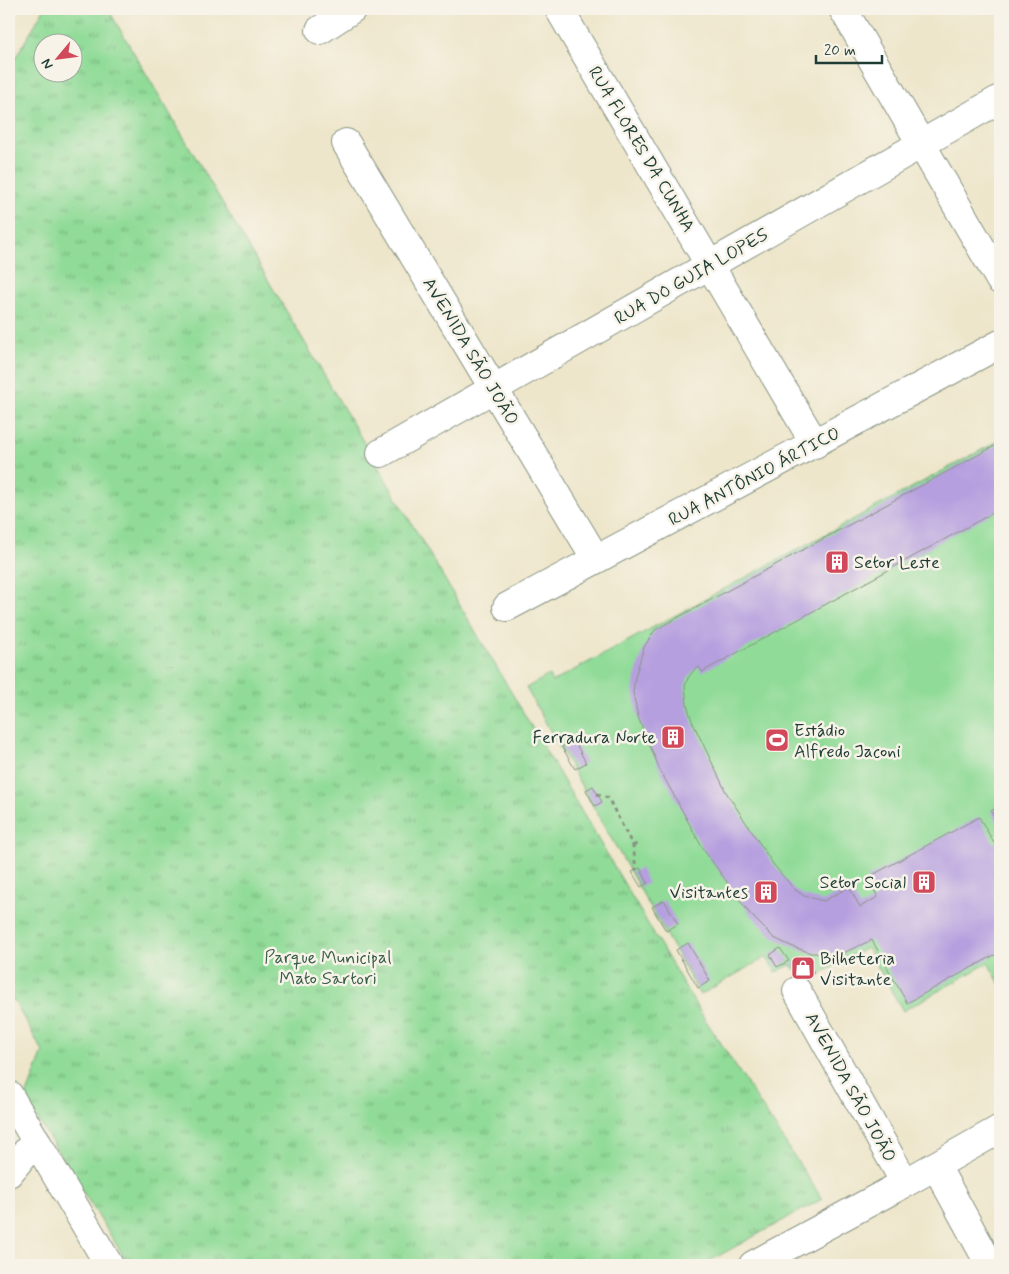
<svg xmlns="http://www.w3.org/2000/svg" width="1009" height="1274" viewBox="0 0 1009 1274" font-family="Mynerve,sans-serif">
<style>
.grass{fill:url(#grass-tufts);stroke:#588c66;fill-rule:evenodd}
.pitch{fill:#90db97;stroke:#588c66}
.building{fill:#b69fdf}
.lines{fill:none;stroke-linecap:round;stroke-linejoin:round}
.minor-casing{stroke:#869280;stroke-width:30}
.path{stroke:#869280;stroke-width:3;stroke-dasharray:4 4;stroke-linecap:butt}
.minor{stroke:#fff;stroke-width:28}
.labels{text-anchor:middle;stroke-width:5;stroke-linejoin:round;paint-order:stroke}
.street-label{font-size:18px;fill:#1f3d34;stroke:#f7f3e8}
.poi-label{font-size:18px;fill:#1f3d34;stroke:#f7f3e8;text-anchor:start}
.park-label{font-size:18px;fill:#365d48;stroke:#f7f3e8}
</style>
<defs>
<pattern id="grass-tufts" width="24" height="20" patternUnits="userSpaceOnUse" patternTransform="scale(1.25)"><rect width="24" height="20" fill="#90db97"/><path d="M3 7l-1-3M5 7V3M7 7l1-3M15 17l-1-3M17 17v-4M19 17l1-3" fill="none" stroke="#75b37c"/></pattern>
</defs>
<rect width="100%" height="100%" fill="#f7f3e8"/>
<filter id="ink" filterUnits="userSpaceOnUse"><feTurbulence type="fractalNoise" baseFrequency=".02" numOctaves="2"/><feDisplacementMap in="SourceGraphic" scale="10" xChannelSelector="R" yChannelSelector="G"/><feConvolveMatrix kernelMatrix="1 2 1 2 8 2 1 2 1" color-interpolation-filters="sRGB"/></filter>
<filter id="wash" filterUnits="userSpaceOnUse"><feTurbulence type="fractalNoise" baseFrequency=".0096" numOctaves="4" result="noise"/><feDisplacementMap in="SourceGraphic" scale="20" xChannelSelector="R" yChannelSelector="G"/><feGaussianBlur stdDeviation="1.12" result="paint"/><feColorMatrix in="noise" values="0 0 0 0 0 0 0 0 0 0 0 0 0 0 0 0 0 1.4 0 .05"/><feComposite in="paint" operator="in"/></filter>
<g filter="url(#wash)">
<rect width="100%" height="100%" fill="#eee6cb"/>
<!-- grass -->
<path class="grass" d="M44 9H108L697 1007 822 1199 702 1265H129L25 1099 43 1052 9 992V69ZM42 42H72V72H42Z"/>
<!-- pitch -->
<path class="pitch" d="M1000 440V984L988 963 903 1011 867 948 808 980 790 965 776 972 766 957 700 995 526 688 549 675 552 682Z"/>
<g id="blocks">
<!-- building -->
<path class="building" d="M1000 443V509L702 672 699 667 694 670 688 678 685 686 687 705 692 721 726 792 773 864 793 888 804 896 824 901 849 887 860 907 878 897 867 878 979 817 994 843 1000 840V952L907 1003 872 940 841 954 811 953 791 946 774 938 750 914 703 849 660 770 638 717 633 692 635 677 644 647 655 630Z
M574 740 586 763 575 769 562 747Z
M593 786 602 802 595 806 586 790Z
M1000 806V827L991 811Z
M640 868 648 883 641 887 632 872Z
M664 900 678 924 666 931 652 907Z
M688 943 710 981 698 988 676 950Z
M780 948 789 961 777 967 770 955Z
M800 960 814 972 807 976 792 964Z"/>
</g>
</g>
<g filter="url(#ink)">
<use href="#blocks" fill-opacity="0" stroke="#869280" stroke-width="1"/>
<g class="lines">
<!-- minor casing -->
<g class="minor-casing">
<path id="minor" d="M559 9 815 444
M843 9 1000 280
M320 30 352 9
M346 143 596 559
M381 453 1000 99
M507 607 1000 344
M797 991 905 1183
M9 1095 109 1265
M936 1166 990 1265
M9 1173 36 1140
M753 1265 905 1183 1000 1129"/>
</g>
<!-- path -->
<path class="path" d="M575 743 582 739
M597 794 608 798 633 846 636 870
M633 846 640 842"/>
<!-- minor -->
<use href="#minor" class="minor"/>
</g>
</g>
<!-- icons -->
<defs>
<g id="building-square" transform="scale(1.25)"><rect x="-9" y="-9" width="18" height="18" rx="4" fill="#d1495b" stroke="#f7f3e8"/><path d="M-4-6H4V6H1V3H-1V6H-4ZM-2.5-4.3h1.7v1.8h-1.7ZM.8-4.3h1.7v1.8H.8ZM-2.5-1h1.7V.8h-1.7ZM.8-1h1.7V.8H.8Z" fill="#fff"/></g>
<g id="stadium-square" transform="scale(1.25)"><rect x="-9" y="-9" width="18" height="18" rx="4" fill="#d1495b" stroke="#f7f3e8"/><path d="M0-5a6.5 5 0 1 0 0 10a6.5 5 0 1 0 0-10ZM-3.5-1.8h7v3.6h-7Z" fill="#fff"/></g>
<g id="shop-square" transform="scale(1.25)"><rect x="-9" y="-9" width="18" height="18" rx="4" fill="#d1495b" stroke="#f7f3e8"/><path d="M-5-2.5h2.3a2.7 3.5 0 0 1 5.4 0H5L5.5 6h-11ZM-1.5-2.5h3a1.5 2.3 0 0 0-3 0Z" fill="#fff"/></g>
</defs>
<g fill-rule="evenodd">
<use href="#building-square" x="837" y="562"/>
<use href="#building-square" x="673" y="737"/>
<use href="#stadium-square" x="777" y="740"/>
<use href="#building-square" x="924" y="882"/>
<use href="#building-square" x="766" y="892"/>
<use href="#shop-square" x="803" y="968"/>
</g>
<g class="labels">
<!-- street labels -->
<g class="street-label">
<text transform="translate(642 149) rotate(59)" y="6">RUA FLORES DA CUNHA</text>
<text transform="translate(691 276) rotate(-30)" y="6">RUA DO GUIA LOPES</text>
<text transform="translate(471 351) rotate(59)" y="6">AVENIDA SÃO JOÃO</text>
<text transform="translate(754 476) rotate(-28)" y="6">RUA ANTÔNIO ÁRTICO</text>
<text transform="translate(851 1087) rotate(61)" y="6">AVENIDA SÃO JOÃO</text>
</g>
<!-- poi labels -->
<g class="poi-label">
<text x="854" y="568">Setor Leste</text>
<text x="794" y="736">Estádio<tspan x="794" dy="21">Alfredo Jaconi</tspan></text>
<text x="656" y="743" text-anchor="end">Ferradura Norte</text>
<text x="906" y="888" text-anchor="end">Setor Social</text>
<text x="748" y="898" text-anchor="end">Visitantes</text>
<text x="820" y="964">Bilheteria<tspan x="820" dy="21">Visitante</tspan></text>
</g>
<!-- park labels -->
<g class="park-label">
<text x="328" y="963">Parque Municipal<tspan x="328" dy="21">Mato Sartori</tspan></text>
</g>
</g>
<!-- margin -->
<rect width="1009" height="1274" fill="none" stroke="#f7f3e8" stroke-width="30"/>
<!-- north arrow -->
<g transform="translate(58 58) rotate(241)"><circle r="24" fill="#f7f3e8" stroke="#a1aaa0"/>
<path d="M0-4L9 19L0 12L-9 19Z" fill="#d1495b"/>
<text y="-8" font-size="14" font-weight="bold" text-anchor="middle" fill="#1f3d34">N</text>
</g>
<!-- scale -->
<path d="M816 55v8h66v-8" fill="none" stroke="#1f3d34" stroke-width="2.5"/>
<text x="824" y="55" font-size="15" fill="#1f3d34" stroke="#f7f3e8" stroke-width="4" paint-order="stroke">20 m</text>
</svg>
